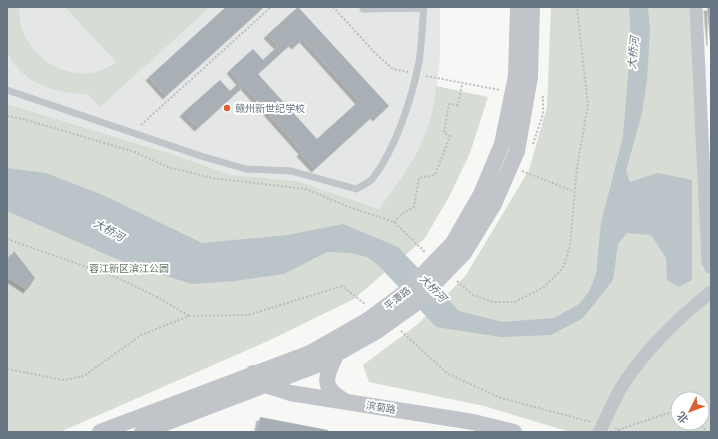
<svg xmlns="http://www.w3.org/2000/svg" width="718" height="439" viewBox="0 0 718 439" font-family="Roboto,'Noto Sans SC',sans-serif">
<style>
.built{fill:#e5e6e6}
.green{fill:#d7dcd4;fill-rule:evenodd}
.water{fill:#bac4c9}
.building{fill:#a8afb5;fill-rule:evenodd;filter:url(#shadow)}
.lines{fill:none;stroke-linecap:round;stroke-linejoin:round}
.path{stroke:#bbbdc0;stroke-width:2;stroke-dasharray:2 2;stroke-linecap:butt}
.service{stroke:#c1c4c8;stroke-width:7}
.minor{stroke:#c1c4c8;stroke-width:13}
.tertiary{stroke:#c1c4c8;stroke-width:16}
.tertiary-bridge{stroke:#c1c4c8;stroke-width:16}
.poi-dot{fill:#da6233;stroke:#fff;stroke-width:1.5}
.labels{text-anchor:middle;stroke-width:4;stroke-linejoin:round;paint-order:stroke}
.poi-label{font-size:10px;fill:#687684;stroke:#fff;text-anchor:start}
.park-label{font-size:10px;fill:#667763;stroke:#fff}
.street-label{font-size:10px;fill:#687684;stroke:#fff}
.water-label{font-size:11px;font-style:italic;fill:#64777f;stroke:#fff}
</style>
<defs>
<filter id="shadow"><feDropShadow dx="-3.5" dy="3.5" stdDeviation="0" flood-color="#0004"/></filter>
</defs>
<rect width="100%" height="100%" fill="#f7f7f5"/>
<!-- built -->
<path class="built" d="M7 7H440V57L434 112 422 144 406 173 379 209 297 181 231 175 175 155 7 104Z"/>
<!-- green -->
<path class="green" d="M7 7H19C20 16 20 26 24 34 39 68 84 87 116 62L65 7H210L100 107 88 94C58 95 18 82 7 51 4 41 7 18 7 7Z
M551 7H691L702 267 711 277V432H570L484 406 369 382 363 365 418 324 466 275 529 170 547 107ZM678 399H702V423H678Z
M436 86 488 97 470 153 449 197 425 238 354 299 268 341 60 432H7V104L175 155 231 175 297 181 379 209C410 166 431 141 436 86Z"/>
<!-- water -->
<path class="water" d="M629 7H648L650 31 647 80 642 113 626 171 630 182 658 173 692 180V280L679 287 667 280 666 258 651 235 627 233 618 244 613 280 583 318 551 335 501 337 436 327 379 266 367 257 351 253 327 252 284 274 234 281 192 284 128 264 7 211V168L46 173 105 196 202 243 288 235 343 224 398 247 459 311 502 322 554 318 579 304 589 292 596 274 601 223 623 137 631 40Z"/>
<!-- building -->
<path class="building" d="M226 7H264L166 96 149 77Z
M298 7 389 106 376 118 374 115 315 169 300 153 302 151 244 86 198 128 183 113 220 80 230 91 240 82 230 70 253 49 263 60 278 46 267 35ZM303 39 359 101 317 139 258 74 292 43 295 46Z
M707 7H711V42L710 43Z
M14 251 35 278 27 290 7 277V263Z
M260 417 328 430 327 432H257Z"/>
<g class="lines">
<!-- path -->
<path class="path" d="M333 7 378 56 393 69 408 72
M426 76 500 90
M7 116 23 119 135 152 168 167 212 178 306 189 349 207 394 222 425 252
M141 125 271 7
M533 144 543 114V97H540
M522 171 575 192
M394 222 402 214 414 207 419 178 435 175 450 136 444 133 449 104 458 105 462 84
M7 239 118 278 157 297 189 316
M457 281 473 295 493 302H515L544 287 563 268 570 246 577 167 588 105 577 7
M401 331 448 374 501 398 591 422
M7 369 64 380 84 376 141 335 189 316 248 315 342 286 365 304
M702 416 711 412
M698 423 708 432
M615 428 621 432
M618 430 668 413 678 415"/>
<!-- service -->
<path class="service" d="M363 9 423 8
M7 90 201 156 246 169 291 171 356 189C362 186 369 183 373 178 396 148 412 98 419 62 422 44 422 25 424 7"/>
<!-- minor -->
<path class="minor" d="M696 7 708 263 711 268
M599 432C608 416 614 398 624 383 648 347 678 318 711 292"/>
<!-- tertiary -->
<path class="tertiary" d="M453 243 481 194 502 144 516 76 518 7
M464 253 494 204 517 151 530 77 532 7
M337 353C326 376 319 387 345 401
M253 373 262 384 290 393 473 422 514 432
M100 432 310 353 368 320
M142 432 317 365 377 331"/>
<!-- tertiary-bridge -->
<path class="tertiary-bridge" d="M368 320 407 291 453 243
M377 331 415 304 464 253"/>
</g>
<!-- markers -->
<circle class="poi-dot" cx="227" cy="108" r="4"/>
<g class="labels">
<!-- poi labels -->
<g class="poi-label">
<text x="235" y="112">赣州新世纪学校</text>
</g>
<!-- park labels -->
<g class="park-label">
<text x="129" y="272">蓉江新区滨江公园</text>
</g>
<!-- street labels -->
<g class="street-label">
<text transform="translate(397 298) rotate(-39)" y="4">平潭路</text>
<text transform="translate(381 407) rotate(9)" y="4">滨菊路</text>
</g>
<!-- water labels -->
<g class="water-label">
<text transform="translate(633 53) rotate(-85)" y="4">大桥河</text>
<text transform="translate(109 230) rotate(29)" y="4">大桥河</text>
<text transform="translate(433 288) rotate(46)" y="4">大桥河</text>
</g>
</g>
<!-- border -->
<rect width="718" height="439" fill="none" stroke="#687684" stroke-width="16"/>
<!-- north arrow -->
<g transform="translate(690 411) rotate(228)"><circle r="19" fill="#ffffff" stroke="#c3c8ce"/>
<path d="M0-3L7 15L0 10L-7 15Z" fill="#da6233"/>
<text y="-6" font-size="11" font-weight="bold" text-anchor="middle" fill="#687684">北</text>
</g>
</svg>
